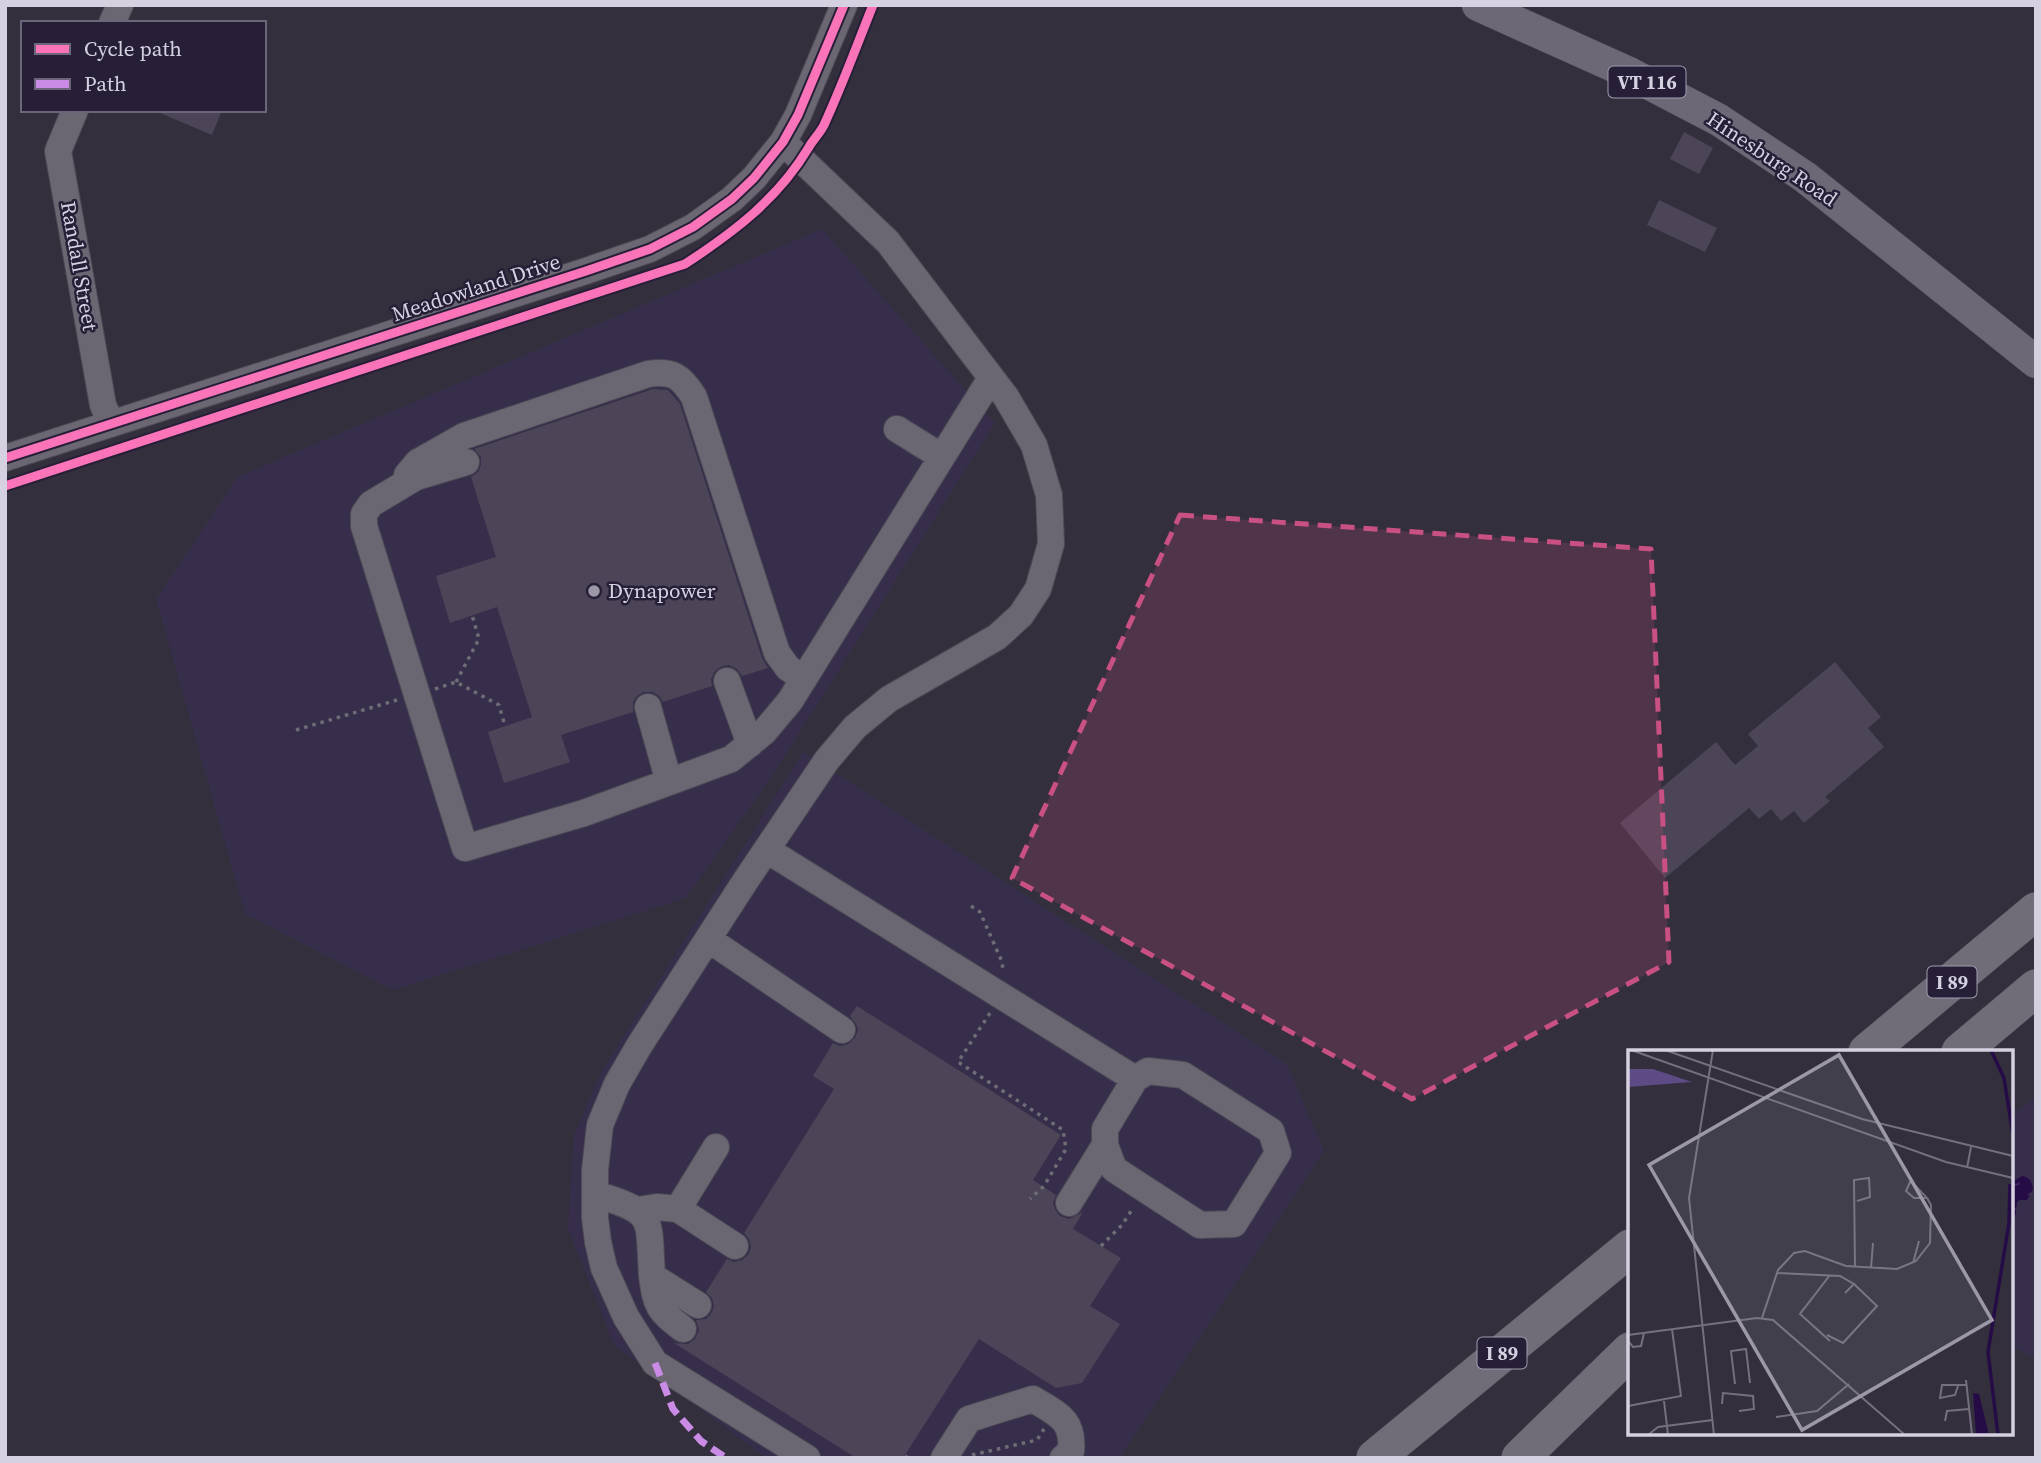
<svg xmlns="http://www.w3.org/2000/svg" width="2041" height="1463" viewBox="0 0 2041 1463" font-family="'Source Serif 4',serif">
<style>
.built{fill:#372e4b}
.water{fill:url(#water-ripples)}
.building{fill:#4c4557}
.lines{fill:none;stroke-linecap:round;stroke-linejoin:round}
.minor-casing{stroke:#4e4a56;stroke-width:28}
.major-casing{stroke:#4e4a56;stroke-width:33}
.highway-casing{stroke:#4e4a56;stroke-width:38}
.path{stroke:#6f6c76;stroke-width:3.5;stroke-dasharray:3.5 5;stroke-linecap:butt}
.minor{stroke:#6a6772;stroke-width:26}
.major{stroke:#6c6876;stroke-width:32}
.highway{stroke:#706d78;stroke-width:37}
.quiet{stroke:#ca8be6;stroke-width:7;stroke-dasharray:14 7;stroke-linecap:butt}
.cycleway-casing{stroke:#271f37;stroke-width:13}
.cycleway{stroke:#fb73b8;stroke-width:9}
.marked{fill:#c85083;fill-opacity:0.2;stroke:#c85083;stroke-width:5;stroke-dasharray:14 9;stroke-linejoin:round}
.poi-dot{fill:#9c98a7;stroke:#271f37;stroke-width:2.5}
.labels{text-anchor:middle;stroke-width:5;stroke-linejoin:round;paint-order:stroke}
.shield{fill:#271f37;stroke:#a19cae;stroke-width:2}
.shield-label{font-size:19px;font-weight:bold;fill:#d5d1e1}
.street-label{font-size:21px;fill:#d5d1e1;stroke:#271f37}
.poi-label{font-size:21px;fill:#d5d1e1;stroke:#271f37;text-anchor:start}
.inset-river{fill:none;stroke:#260c46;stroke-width:3.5}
.inset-road{fill:none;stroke:#74707e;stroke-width:2}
.view{fill:#9c98a7;fill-opacity:0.15;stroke:#9c98a7;stroke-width:3.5}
.inset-edge{fill:none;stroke:#d5d1e1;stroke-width:3.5}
</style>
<defs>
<pattern id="water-ripples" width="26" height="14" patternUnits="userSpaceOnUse" patternTransform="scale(1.75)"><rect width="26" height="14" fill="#260c46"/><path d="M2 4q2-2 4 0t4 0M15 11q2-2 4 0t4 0" fill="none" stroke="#452e60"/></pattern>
</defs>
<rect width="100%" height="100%" fill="#332f3c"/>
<!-- built -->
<path class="built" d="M822 229 995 423 772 776 686 898 393 990 245 914 156 599 237 477Z
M803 752 1287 1064 1324 1151 1119 1458H766L614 1345 568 1229 574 1135 601 1072Z
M2036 1096V1359L2011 1346V1116Z"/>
<!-- water -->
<path class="water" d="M2022 1176C2030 1177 2032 1182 2033 1189L2027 1200H2020L2017 1202 2016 1213 2011 1225V1194L2014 1181Z"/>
<!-- building -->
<path class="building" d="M153 110H222L212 135Z
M1684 132 1713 148 1699 174 1670 159Z
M1659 200 1717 228 1705 252 1647 225Z
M653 389 668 390 680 404 762 658 768 668 742 676 737 669 729 665 722 666 715 671 711 679 712 686 663 702 659 696 653 692H643L636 697 633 702V712L561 735 570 762 504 783 488 732 532 717 497 607 450 623 436 576 496 557 471 477 478 472 481 465V457L474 449Z
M1835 662 1881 717 1868 728 1884 747 1825 797 1830 801 1804 823 1794 811 1781 821 1771 809 1759 819 1749 808 1665 878 1620 823 1716 742 1735 765 1758 746 1748 734Z
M857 1006 1061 1135 1033 1180 1056 1195 1053 1203 1056 1211 1060 1216 1069 1219 1083 1212 1073 1229 1121 1258 1090 1306 1120 1324 1082 1383 1056 1388 979 1339 903 1458H856L674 1343 688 1344 695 1339 699 1330 696 1320 706 1319 711 1314 714 1306 712 1298 706 1292 727 1259 734 1262 742 1260 749 1254 751 1247 749 1239 744 1233 834 1089 813 1076 833 1043 840 1046 848 1044 855 1038 858 1030 856 1024 850 1016Z"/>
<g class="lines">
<!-- minor casing -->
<g class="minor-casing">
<path id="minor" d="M112 23 120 5
M75 110 58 151 103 405 111 424
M783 142 888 242 1006 397 1034 445 1049 495 1051 544 1038 589 1021 615 997 637 889 699 855 727 827 760 744 883 639 1046 617 1084 600 1125 595 1170V1218L598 1242 604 1268 626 1317 655 1363 807 1458
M897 429 942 457
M5 458 586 271 650 249 693 227 732 199 754 178 783 142 798 115 844 5
M466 462 416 477 371 504 364 514V526L465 848 584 813 669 782
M407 475 418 462 464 436 648 374C672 370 681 376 694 397L777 653 788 668 804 679
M727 681 750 744
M648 707 669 782 731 759 764 732 790 701 991 378
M767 850 1135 1079
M708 939 842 1030
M1148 1071 1183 1075 1271 1131 1278 1153 1234 1224 1200 1225 1114 1169 1105 1145V1129L1135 1079Z
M595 1194C657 1213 648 1216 652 1276L698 1305
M1069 1203 1105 1145
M678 1209 716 1147
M638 1210 657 1207 678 1209 735 1246
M652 1276C656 1306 658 1310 683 1329
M944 1458 969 1419 1033 1399C1057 1414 1074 1419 1071 1451L1063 1458"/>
</g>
<!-- major casing -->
<g class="major-casing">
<path id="major" d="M1478 5 1627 72 1719 120 1805 177 2036 362"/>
</g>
<!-- highway casing -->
<g class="highway-casing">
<path id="highway" d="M1867 1052 2036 911
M1960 1052 2036 988
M1375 1458 1630 1248
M1520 1458 1630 1351"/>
</g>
<!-- path -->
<path class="path" d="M456 682 479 639 472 615
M435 689 456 682 499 705 505 726
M296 730 397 700
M971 906 980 912 1003 964 1001 972
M990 1013 958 1062 1063 1130 1066 1149 1044 1186 1030 1199
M1101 1246 1122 1225 1133 1208
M972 1455 1037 1440 1044 1429
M905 1456 908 1458"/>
<!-- minor -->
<use href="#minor" class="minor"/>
<!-- major -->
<use href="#major" class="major"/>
<!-- highway -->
<use href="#highway" class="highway"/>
<!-- quiet -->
<path class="quiet" d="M655 1363 673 1409 701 1441 726 1458"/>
<!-- cycleway casing -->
<g class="cycleway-casing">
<path id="cycleway" d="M5 458 586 271 650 249 693 227 732 199 754 178 783 142 798 115 844 5
M5 486 685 264C734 232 778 199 809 147 813 140 820 133 824 125 842 86 857 45 873 5"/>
</g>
<!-- cycleway -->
<use href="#cycleway" class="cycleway"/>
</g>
<!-- marked area -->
<path class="marked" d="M1180 515 1651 549 1669 962 1412 1099 1012 878Z"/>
<!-- markers -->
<circle class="poi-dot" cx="594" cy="591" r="7"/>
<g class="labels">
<!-- shield labels -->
<g class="shield">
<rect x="1608.5" y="66.5" width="77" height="31" rx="5"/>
<rect x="1927.5" y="966.5" width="49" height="31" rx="5"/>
<rect x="1477.5" y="1337.5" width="49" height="31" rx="5"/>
</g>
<g class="shield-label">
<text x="1647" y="89">VT 116</text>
<text x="1952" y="989">I 89</text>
<text x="1502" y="1360">I 89</text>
</g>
<!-- street labels -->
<g class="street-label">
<text transform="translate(1772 159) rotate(34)" y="7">Hinesburg Road</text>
<text transform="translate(79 266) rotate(80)" y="7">Randall Street</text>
<text transform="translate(476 288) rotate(-18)" y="7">Meadowland Drive</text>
</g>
<!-- poi labels -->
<g class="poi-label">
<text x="608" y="598">Dynapower</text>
</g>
</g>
<!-- overview -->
<g transform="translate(1628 1050)">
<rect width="385" height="385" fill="#332f3c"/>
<path d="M0 19H25L64 32 0 37Z" fill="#5e4a85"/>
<path d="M345 343 351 344 361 385H348Z" fill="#260c46"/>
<path class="inset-river" d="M363 0 376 28 385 85M370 385 360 302 381 173 382 134"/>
<path class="inset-road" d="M3 0 318 112 385 128M37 0 234 69 385 106M85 0 61 148 86 385M339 118 343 97M282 132 285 133 299 148H286L278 141ZM285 213 291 191M227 217 226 130 241 128 242 147 229 151M243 218 245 193M149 223 212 226 226 234 217 243M134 268 150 220 166 203 177 201 218 216 269 219 288 211 302 193 303 155 299 148M0 285 129 268 145 270 277 385M199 285 215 293 249 256 226 234M0 291 5 297 13 296 16 283M202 291 172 264 202 225M338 330 344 385M107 334 103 301 118 299 122 333M330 336 327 345 312 348 314 335H339M36 351 40 385M94 354 95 343 125 346 126 359 111 361M0 356 53 346 44 279M148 367 189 361 221 334M317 371 319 361 341 359M20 385 30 377 85 370"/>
<path class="view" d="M211 5 364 270 174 380 21 115Z"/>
<rect width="385" height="385" class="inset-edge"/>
</g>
<!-- border -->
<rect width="2041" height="1463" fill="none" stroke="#d5d1e1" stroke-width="14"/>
<!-- legend -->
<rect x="21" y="21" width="245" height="91" fill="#271f37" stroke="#6d667b" stroke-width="2"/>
<rect x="35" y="44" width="35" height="10" fill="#fb73b8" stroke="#6d667b" stroke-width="2"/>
<text x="84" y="56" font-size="21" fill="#d5d1e1">Cycle path</text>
<rect x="35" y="79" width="35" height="10" fill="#ca8be6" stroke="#6d667b" stroke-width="2"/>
<text x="84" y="91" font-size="21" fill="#d5d1e1">Path</text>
</svg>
